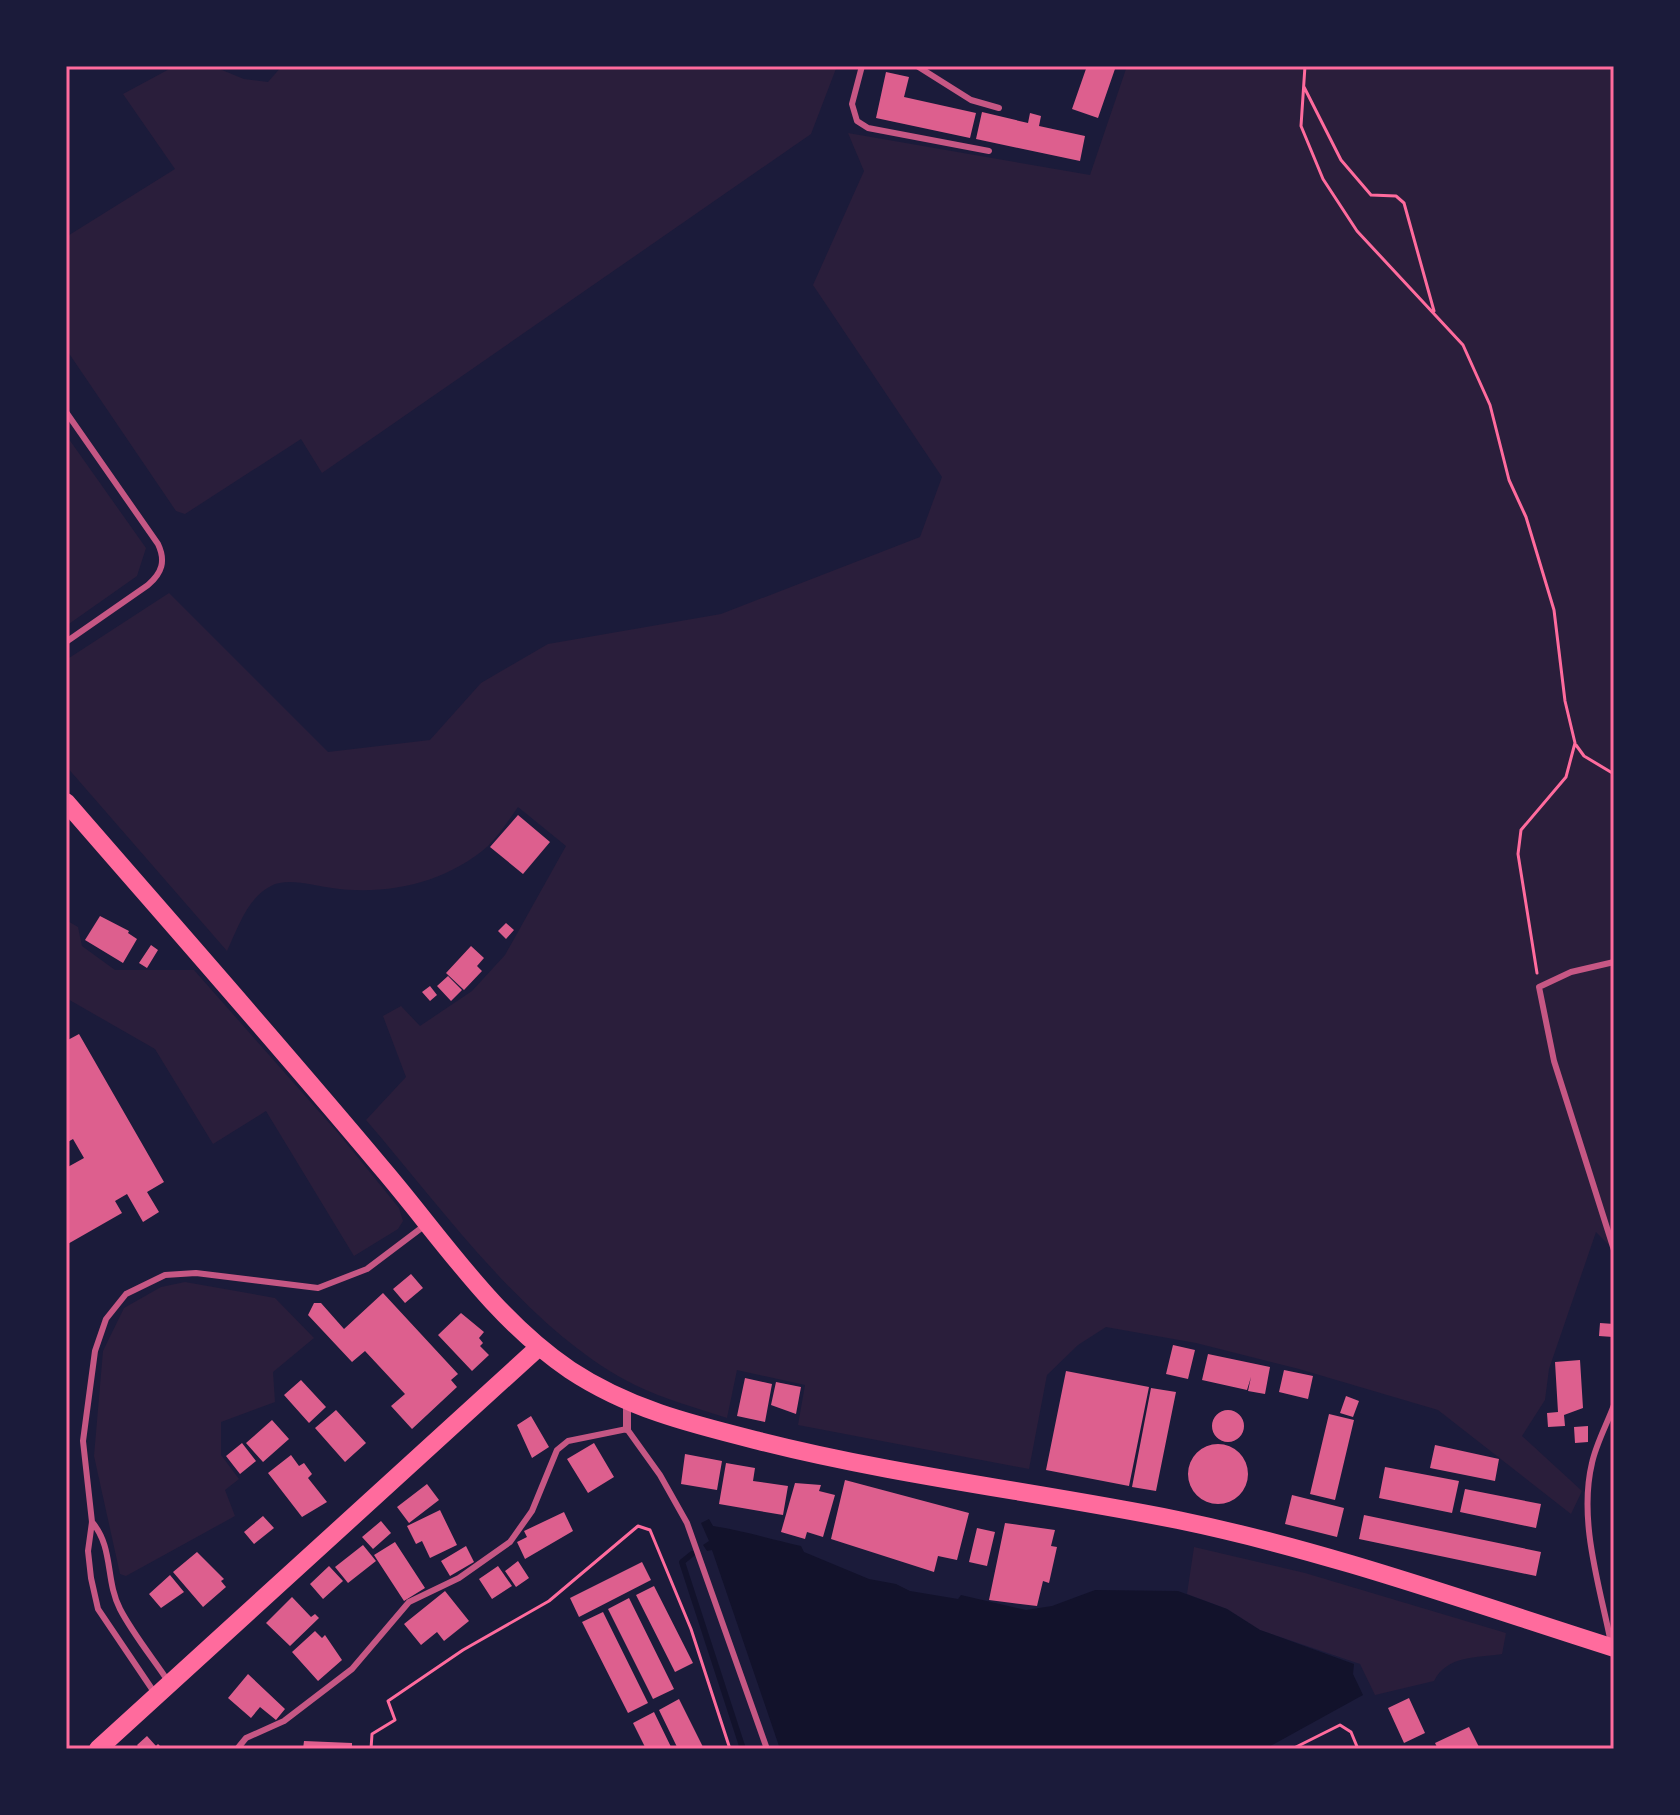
<svg xmlns="http://www.w3.org/2000/svg" width="1680" height="1815" viewBox="0 0 1680 1815" font-family="'IBM Plex Sans',sans-serif">
<style>
.green{fill:#2a1e3b}
.water{fill:#12122b}
.lines{fill:none;stroke-linecap:round;stroke-linejoin:round}
.stream{stroke:#12122b;stroke-width:6}
.building{fill:#dd5f8e}
.path{stroke:#ff6b9d;stroke-width:3}
.service{stroke:#c65784;stroke-width:6}
.minor{stroke:#c65784;stroke-width:8}
.primary{stroke:#ff6b9d;stroke-width:18}
.neatline{fill:none;stroke:#ff6b9d;stroke-width:3}
</style>
<rect width="100%" height="100%" fill="#1b1b3a"/>
<!-- green -->
<path class="green" d="M175 66H212L244 79 268 82 282 66H837L811 134 322 473 301 439 185 514 176 511 66 349V237L175 169 123 94Z
M1127 66H1614V1250L1596 1232 1549 1369 1545 1400 1522 1436 1582 1491 1571 1514 1438 1410 1299 1369 1196 1343 1106 1327 1078 1345 1047 1375 1029 1469 798 1425 805 1385 737 1370 727 1418C696 1408 664 1399 635 1385 530 1333 442 1208 366 1120L406 1077 383 1016 401 1006 420 1026 472 991 505 955 566 846 518 807C509 820 499 835 488 846 446 883 386 896 332 888 315 886 287 877 271 886 247 898 238 928 227 951L66 766V660L169 593 328 752 430 740 481 683 548 644 721 614 920 537 942 477 813 285 864 171 848 133 1090 175Z
M66 435 146 548 137 576 66 626Z
M66 920 78 927 82 946 115 970H194L338 1133 399 1208 403 1221 398 1229 354 1256 266 1111 213 1144 155 1049 66 998Z
M185 1282 275 1298 314 1338 273 1372 275 1402 221 1422V1455L239 1479 225 1490 235 1516 126 1576 120 1574 94 1456 103 1351 124 1308 161 1287Z
M1194 1547 1305 1573 1506 1633 1502 1654C1477 1658 1447 1655 1434 1681L1375 1695 1360 1664 1260 1630 1227 1609 1187 1594Z"/>
<!-- water -->
<path class="water" d="M709 1519 713 1526C744 1531 771 1539 801 1546L804 1552 869 1579 896 1584 910 1591 958 1599 961 1595 1026 1610 1052 1606 1095 1590 1178 1591 1227 1609 1260 1630 1354 1664 1353 1674 1363 1695 1265 1749H780L712 1550 707 1551 703 1545 709 1541 701 1523Z"/>
<g class="lines">
<!-- stream -->
<path class="stream" d="M692 1554 682 1562 743 1749"/>
</g>
<!-- building -->
<path class="building" d="M1087 66H1116L1098 118 1072 109Z
M886 72 909 77 904 97 976 113 970 138 876 118Z
M982 112 1028 123 1030 113 1041 116 1039 126 1085 136 1080 161 976 139Z
M518 815 550 842 523 874 490 847Z
M100 916 129 931 128 933 137 939 123 963 85 940Z
M506 923 514 930 506 939 498 931Z
M151 945 158 950 147 968 139 963Z
M471 946 484 958 477 966 482 971 464 990 446 973Z
M448 976 462 990 451 1001 437 986Z
M430 986 437 995 430 1001 422 992Z
M79 1034 164 1182 147 1192 159 1212 143 1222 127 1194 115 1201 122 1213 66 1245V1168L84 1158 73 1139 66 1143V1041Z
M411 1274 423 1288 405 1303 393 1289Z
M383 1293 458 1374 451 1380 457 1387 412 1429 391 1406 405 1394 365 1351 352 1362 308 1315 314 1303H321L344 1329Z
M461 1313 484 1332 479 1338 483 1343 480 1346 489 1355 472 1371 438 1335Z
M1600 1323 1614 1324 1613 1337 1599 1336Z
M1173 1345 1195 1350 1188 1379 1166 1374Z
M1208 1354 1270 1367 1265 1394 1248 1391 1251 1377 1247 1390 1202 1380Z
M1580 1360 1583 1408 1564 1415 1565 1426 1548 1427 1547 1413 1558 1412 1555 1362Z
M1284 1370 1313 1376 1308 1399 1279 1392Z
M1066 1371 1149 1387 1129 1486 1046 1470Z
M745 1378 772 1384 765 1422 737 1416Z
M301 1380 326 1407 309 1423 284 1395Z
M776 1382 801 1387 796 1414 771 1405Z
M1151 1388 1176 1392 1156 1491 1132 1487Z
M1346 1396 1359 1401 1353 1417 1340 1413Z
M1212 1426a16 16 0 1 1 32 0a16 16 0 1 1-32 0Z
M336 1410 366 1443 345 1462 315 1428Z
M1329 1414 1354 1420 1335 1500 1310 1494Z
M531 1416 549 1447 532 1458 517 1425Z
M272 1420 289 1439 263 1462 246 1443Z
M1588 1426V1442L1575 1443 1574 1427Z
M242 1443 256 1461 240 1474 226 1456Z
M594 1443 614 1477 588 1493 567 1459Z
M1188 1474a30 30 0 1 1 60 0a30 30 0 1 1-60 0Z
M1435 1445 1499 1459 1495 1481 1430 1468Z
M685 1454 722 1461 717 1490 681 1484Z
M291 1455 299 1466 304 1463 312 1474 308 1478 327 1502 302 1517 268 1473Z
M726 1463 755 1468 753 1481 788 1486 783 1515 719 1504Z
M1385 1467 1459 1481 1452 1513 1379 1498Z
M845 1480 969 1513 957 1560 938 1556 934 1572 831 1539Z
M795 1483 821 1485 819 1491 835 1495 823 1537 807 1532 805 1539 781 1532Z
M427 1484 439 1500 409 1523 397 1507Z
M1465 1489 1541 1504 1536 1528 1460 1512Z
M1292 1495 1344 1508 1337 1537 1285 1524Z
M440 1510 457 1545 430 1558 422 1541 416 1544 407 1526Z
M564 1512 573 1531 525 1559 517 1542 527 1537 524 1531Z
M1364 1515 1541 1552 1536 1576 1359 1539Z
M263 1516 274 1528 254 1544 244 1532Z
M381 1521 391 1533 373 1549 362 1537Z
M1005 1523 1055 1530 1051 1546 1057 1547 1049 1583 1043 1581 1037 1606 989 1600Z
M977 1528 995 1532 987 1566 969 1562Z
M395 1542 425 1588 404 1601 374 1555Z
M363 1545 376 1561 348 1583 335 1567Z
M466 1546 474 1562 450 1576 441 1561Z
M197 1552 224 1579 221 1581 226 1587 203 1607 173 1572Z
M518 1561 529 1578 516 1587 505 1571Z
M642 1562 651 1580 579 1617 570 1598Z
M329 1566 343 1581 323 1599 310 1584Z
M498 1566 512 1586 492 1599 479 1579Z
M170 1575 184 1592 161 1608 149 1594Z
M654 1586 693 1663 675 1672 636 1595Z
M445 1591 469 1621 444 1641 437 1632 421 1645 404 1624Z
M292 1597 311 1617 315 1614 319 1618 290 1646 266 1623Z
M629 1598 674 1689 653 1699 608 1609Z
M603 1612 648 1703 628 1713 582 1622Z
M315 1631 322 1638 325 1635 342 1660 318 1681 292 1652Z
M248 1674 285 1709 276 1720 260 1707 251 1718 228 1698Z
M1409 1698 1425 1733 1404 1743 1388 1708Z
M679 1699 704 1749H678L659 1710Z
M654 1712 672 1749H646L633 1723Z
M1469 1727 1480 1749H1438L1435 1743Z
M147 1736 156 1746 158 1744 163 1749H140L137 1745Z
M304 1741 352 1743V1749H303Z"/>
<g class="lines">
<!-- path -->
<path class="path" d="M1305 66 1301 126 1323 179 1357 231 1463 345 1490 405 1509 480 1526 517 1554 610 1565 701 1575 743 1566 777 1521 830 1518 854 1537 973
M1304 87 1341 160 1371 195 1396 196 1404 203 1434 311
M1576 745 1584 756 1614 774
M371 1749 372 1734 395 1720 388 1701 463 1650 549 1601 638 1526 650 1530 691 1629 730 1749
M1292 1749 1340 1725 1351 1732 1358 1749"/>
<!-- service -->
<path class="service" d="M862 66 852 104 857 121 868 128 989 151
M917 66 971 100 999 108
M66 412 158 544C166 561 162 573 148 585L66 642
M1614 962 1571 972 1539 987 1554 1061 1614 1250
M92 1522C114 1548 105 1580 120 1609 133 1634 152 1657 168 1681
M1611 1643C1600 1587 1578 1521 1592 1463 1596 1444 1607 1424 1614 1405
M154 1692 98 1609 91 1578 88 1551 92 1522 83 1441 95 1351 106 1319 126 1294 165 1275 196 1273 318 1288 367 1269 424 1226
M237 1749 246 1738 284 1721 352 1669 409 1602 459 1578 510 1542 532 1511 557 1450 568 1441 627 1429 660 1475 687 1523 767 1749"/>
<!-- minor -->
<path class="minor" d="M627 1403V1429"/>
<!-- primary -->
<path class="primary" d="M66 802C171 923 278 1044 381 1167 441 1237 492 1317 570 1370 629 1409 691 1424 759 1441 897 1476 1039 1492 1178 1520 1328 1551 1469 1602 1614 1648
M98 1749 539 1347"/>
</g>
<!-- border -->
<rect width="1680" height="1815" fill="none" stroke="#1b1b3a" stroke-width="136"/>
<rect x="68" y="68" width="1544" height="1679" class="neatline"/>
</svg>
